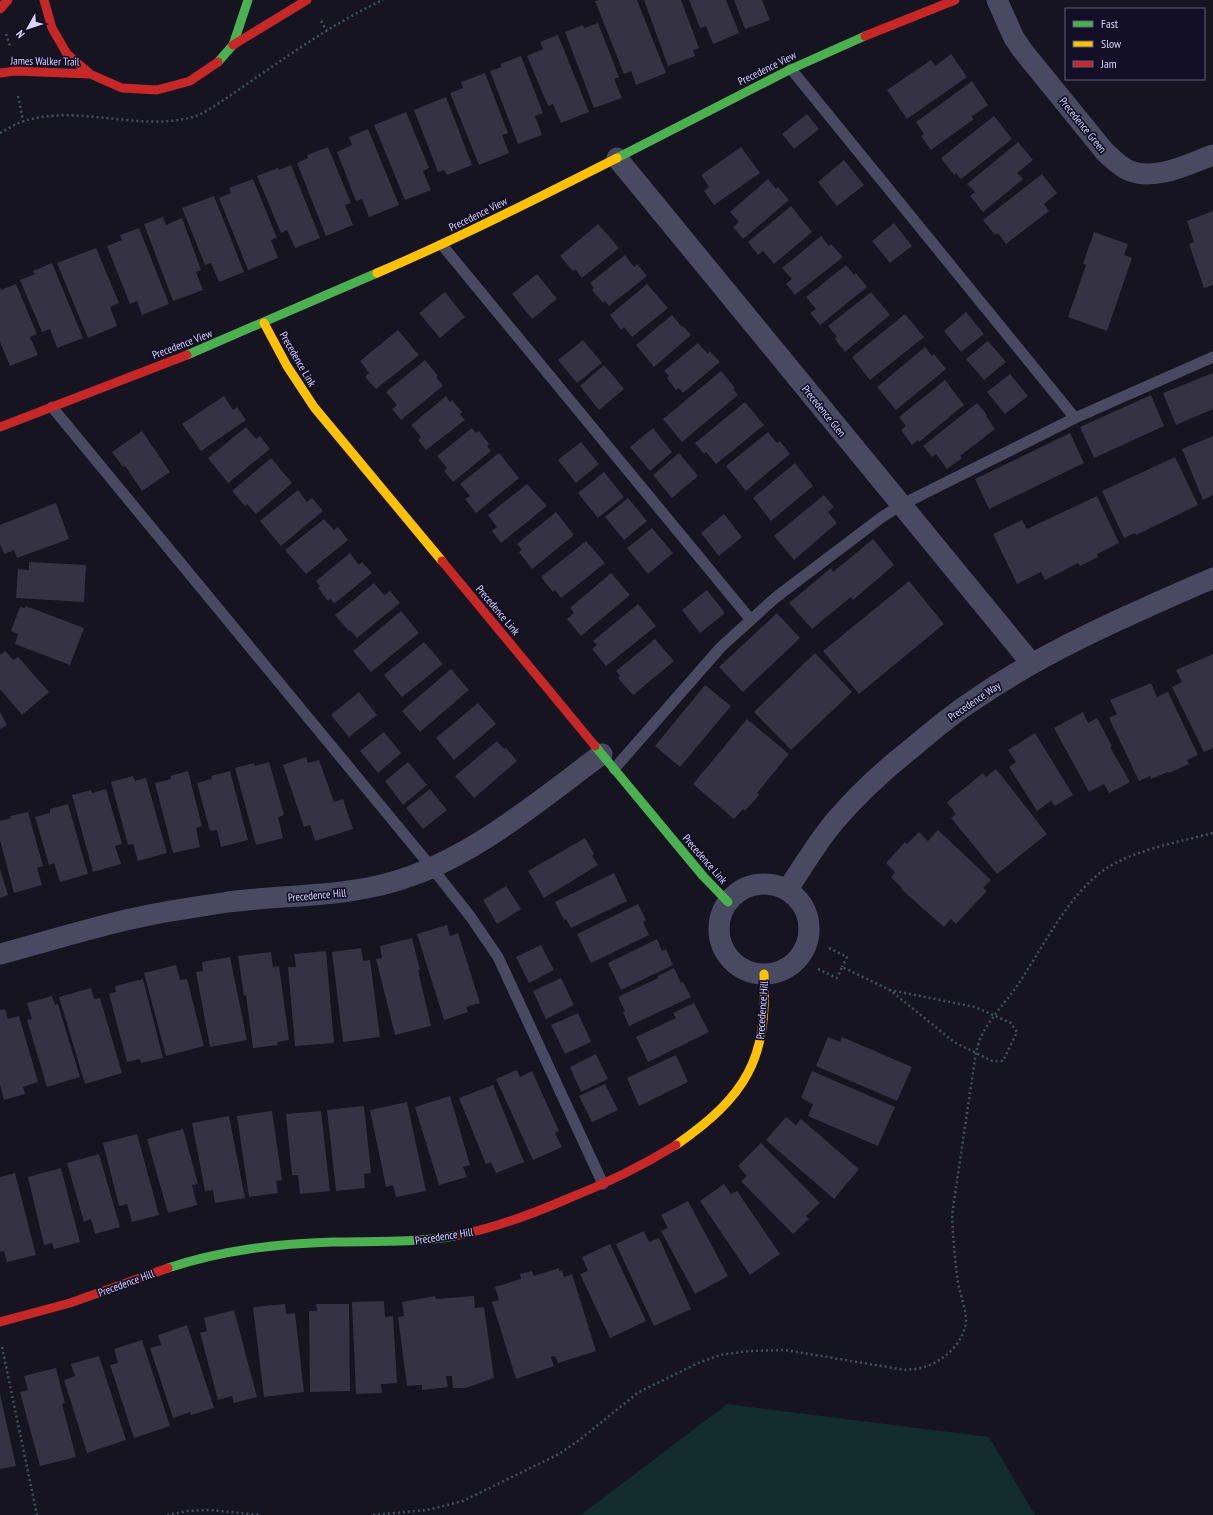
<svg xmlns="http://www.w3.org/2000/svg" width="1213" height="1515" viewBox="0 0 1213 1515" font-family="'PT Sans Narrow',sans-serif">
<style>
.green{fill:#132c2d}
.building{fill:#343243}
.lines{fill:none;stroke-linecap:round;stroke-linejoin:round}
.path{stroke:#44505f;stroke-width:2.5;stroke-dasharray:2 3;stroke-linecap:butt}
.lane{stroke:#4a4962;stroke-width:11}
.street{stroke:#4a4962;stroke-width:21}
.fast{stroke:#4caf50;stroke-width:9}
.slow{stroke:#ffc107;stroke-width:9}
.jam{stroke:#c62828;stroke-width:9}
.labels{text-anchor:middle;stroke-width:3.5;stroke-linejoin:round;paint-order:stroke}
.street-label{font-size:11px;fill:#d9d4ff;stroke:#130f26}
</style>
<rect width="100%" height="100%" fill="#161421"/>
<!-- green -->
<path class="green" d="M727 1404 989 1437 1035 1515H581Z"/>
<!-- building -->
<path class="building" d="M599 0H637L666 73 636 85 631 71 624 74 595 1Z
M644 0H681L699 48 693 50 695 56 668 66Z
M689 0H726L739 33 713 44 706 26 700 28Z
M734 0H762L770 20 745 29Z
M598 23 619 77 614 79 622 98 594 108 565 32 583 25 584 28Z
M558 35 589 112 561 123 553 104 548 106 527 56 543 49 540 42Z
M951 54 967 77 907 119 887 90 931 60 935 66Z
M521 56 543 113 535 116 542 135 518 144 490 71 502 67 500 64Z
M485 73 508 133 502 135 509 153 479 165 450 93 463 88 461 82Z
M972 81 988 105 971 117 974 119 931 150 921 136 924 134 916 122Z
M446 97 472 165 447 175 444 170 438 172 414 110Z
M406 112 429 168 423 171 431 190 405 200 374 125Z
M807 114 819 129 794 149 782 134Z
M994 116 1012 139 961 179 956 173 954 175 941 158Z
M368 129 399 205 369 217 362 199 356 201 337 152 352 145 349 137Z
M1018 142 1033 160 1017 173 1023 179 983 212 970 196 975 192 967 184Z
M328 147 351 203 345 205 353 225 326 236 297 163 308 158 307 155Z
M741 147 760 173 714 205 704 191 709 187 701 175Z
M844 160 864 185 837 206 818 182Z
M291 165 320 238 295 248 287 230 281 233 257 176 278 168 279 170Z
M1042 174 1057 193 1044 204 1049 211 1006 244 998 233 995 235 983 220Z
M253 179 277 238 271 240 278 258 248 270 219 198 231 193 229 188Z
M768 179 776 189 778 187 789 200 743 239 733 227 739 222 730 212Z
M214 196 244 272 219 282 211 263 205 265 182 208Z
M791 206 812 232 774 264 763 251 758 255 748 242Z
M1213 211V285L1204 288 1189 244 1194 242 1187 221Z
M163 217 166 225 182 218 201 270 196 272 203 290 173 301 144 224Z
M894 223 912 246 890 263 872 241Z
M598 224 619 248 582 278 575 269 573 271 560 256Z
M139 228 169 304 142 315 137 301 130 304 107 246 122 240 120 235Z
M1094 232 1128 244 1124 255 1132 258 1107 331 1068 317 1086 265 1083 264Z
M821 236 829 246 831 244 843 257 795 295 786 284 792 279 782 268Z
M96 248 119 303 110 307 117 326 88 338 57 263Z
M625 255 634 267 637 264 647 276 609 306 605 301 603 303 592 290 594 288 590 283Z
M52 263 83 338 57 348 50 329 42 332 20 280 35 274 33 271Z
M846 265 854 275 856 273 867 287 820 325 810 313 816 309 806 297Z
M537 274 557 299 532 319 512 294Z
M16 284 37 334 30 337 38 355 10 366 0 342V287L1 290Z
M647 284 668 308 632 337 624 327 621 330 610 315Z
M445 292 465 317 440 338 419 313Z
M871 292 890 315 845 352 835 339 837 337 828 326Z
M966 312 984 334 961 352 944 331Z
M905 314 924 337 870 380 852 357Z
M672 315 682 327 683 326 691 335 654 367 636 345Z
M398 330 419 355 376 389 365 377 369 373 360 361Z
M583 340 602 363 577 383 558 360Z
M988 341 1006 362 984 380 966 359Z
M698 343 708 354 710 351 720 362 683 393 679 388 676 390 667 378 669 376 664 371Z
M925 347 932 356 934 354 946 369 896 410 877 387Z
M425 360 438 376 436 377 443 386 401 420 392 409 397 405 386 392Z
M604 365 624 389 599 410 580 386Z
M721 371 735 388 733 389 738 395 682 442 663 419Z
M1213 373V409L1176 425 1163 393Z
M1010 374 1028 396 1005 414 987 392Z
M945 380 964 405 919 442 918 440 912 445 901 430 906 426 899 417Z
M1151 395 1164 426 1094 458 1080 427Z
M224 396 233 410 237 407 246 420 201 451 182 424Z
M446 396 450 402 452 400 462 412 460 414 465 420 426 450 418 440 421 437 411 425Z
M745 402 764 425 716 464 706 452 704 454 695 443Z
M977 403 987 415 986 416 995 429 960 456 962 458 947 469 936 454 932 457 923 446Z
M246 427 256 439 260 436 270 449 228 483 208 458Z
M472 428 476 433 479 431 489 444 487 446 491 451 453 482 444 471 447 468 437 456Z
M653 428 672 452 650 471 630 447Z
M142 431 170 472 142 491 125 466 123 467 112 452Z
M768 432 777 443 780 441 790 454 746 491 726 466Z
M1070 433 1084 463 989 509 975 479Z
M1213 436V495L1203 500 1182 449Z
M581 442 599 464 576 483 558 460Z
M499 453 519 478 476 513 465 499 470 496 460 484Z
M679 453 698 476 672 498 653 475Z
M1175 457 1198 505 1136 535 1135 533 1124 538 1102 491Z
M271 458 292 483 256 514 247 504 245 506 232 491Z
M795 463 813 486 771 521 753 498Z
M604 472 624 497 598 518 578 493Z
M527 484 547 506 501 543 492 531 497 527 488 515Z
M298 490 307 502 312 498 323 511 281 546 260 521Z
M824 495 834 507 828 512 837 523 794 560 774 536Z
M1097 496 1119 543 1097 554 1098 557 1080 566 1078 563 1045 580 1041 572 1017 584 993 534 1022 520 1027 529Z
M628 498 647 521 624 540 605 517Z
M56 503 69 539 17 558 14 550 4 554 0 544V525Z
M556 512 574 535 532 569 519 552 522 550 517 544Z
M724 514 742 537 719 556 701 533Z
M324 519 334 530 338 527 348 540 306 574 285 550Z
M652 528 673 553 648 574 627 548Z
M873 539 894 565 853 600 851 597 812 629 789 603 831 568 833 572Z
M586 541 605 563 561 598 555 590 553 592 541 577Z
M350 553 359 565 362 562 372 573 335 603 330 599 328 601 318 588 320 586 316 581Z
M29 562 86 565 84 602 16 598 18 569 29 570Z
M611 573 630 595 581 636 567 619 574 613 570 608Z
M909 581 944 624 859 694 823 651Z
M374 583 384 595 390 591 400 603 357 638 350 630 349 631 335 615Z
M707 590 725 613 700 633 682 610Z
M638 604 656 626 606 666 592 649 597 645 593 641Z
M26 606 84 628 70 665 15 644 18 634 11 631 20 607 25 608Z
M401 611 419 633 371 672 353 651Z
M777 613 800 638 743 692 719 667Z
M655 639 674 661 633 695 618 678 620 676 616 671Z
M424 642 443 664 402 697 384 675Z
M5 651 13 660 18 657 49 692 22 715 0 689V655Z
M815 653 852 692 791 750 754 712Z
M1213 654V748L1204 752 1172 687 1182 682 1176 670Z
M451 669 469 690 420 732 402 711Z
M1151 683 1157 697 1168 692 1198 755 1187 760 1189 764 1169 773 1168 772 1151 779 1150 776 1139 781 1109 718 1117 714 1110 700Z
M705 685 731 706 680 767 655 746Z
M359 692 377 715 349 737 331 715Z
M478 703 496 724 454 760 436 738Z
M0 712 7 725 0 729Z
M1083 712 1088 723 1097 718 1112 746 1110 747 1130 782 1109 793 1104 784 1089 792 1054 728Z
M747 719 789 754 757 793 759 795 745 811 743 809 734 819 693 784Z
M384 732 401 753 378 773 360 751Z
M1035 733 1073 795 1055 806 1051 801 1037 811 1009 767 1016 762 1008 750Z
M497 741 504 749 506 748 517 761 474 798 455 776Z
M306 757 308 763 319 760 334 802 343 799 353 829 315 841 310 825 304 827 283 765Z
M269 762 284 815 278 817 283 838 256 845 235 768 254 763 255 766Z
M408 762 427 785 403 805 385 781Z
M996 769 1047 834 997 874 951 818 956 814 947 802 983 773 986 777Z
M188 771 202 826 196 828 200 847 173 853 155 783 171 779 170 776Z
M230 771 248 840 221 847 217 830 210 831 197 783 212 779 211 776Z
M133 776 135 781 146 778 167 853 138 861 133 844 128 845 111 782Z
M106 789 122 844 115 846 121 864 93 872 72 795 91 790 92 793Z
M430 789 447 810 423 829 406 808Z
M68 804 88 874 60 882 54 863 49 865 35 817 50 813V809Z
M28 812 43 866 37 868 42 885 14 893 0 840V821L11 818 10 816Z
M938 830 991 880 983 888 987 891 956 924 951 919 944 927 901 889 902 888 891 877 895 872 886 863 905 842 907 844 919 832 928 841Z
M585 838 594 854 592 856 598 865 544 898 528 871Z
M0 869 8 895 0 898Z
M614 873 627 901 571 928 566 919 564 920 555 902Z
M506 886 521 909 497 924 483 900Z
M638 904 646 920 643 922 649 935 591 963 577 934Z
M447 925 450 936 458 933 480 1003 466 1007 468 1012 444 1020 417 934Z
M412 938 420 970H418L431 1026 395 1035 376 959 382 958 380 946Z
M657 939 662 951 666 949 673 965 621 990 608 963Z
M541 945 554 970 529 983 516 957Z
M361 948 363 961 370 960 380 1037 343 1042 332 952Z
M326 951 334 1043 295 1046 288 967H296L294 954Z
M271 952 273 967 279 966 289 1040 277 1042 278 1045 253 1048 246 995 244 996 238 956Z
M230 957 247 1040 210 1047 196 972 203 971 202 962Z
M176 965 180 980 187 979 204 1046 166 1056 144 973Z
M674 968 681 983 683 982 691 997 629 1026 623 1012 625 1011 618 997 658 978V976Z
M561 978 574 1005 546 1019 533 991Z
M143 979 163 1058 141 1063 140 1059 127 1062 109 994 116 992 115 986Z
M91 988 94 999 100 998 122 1073 85 1084 59 997Z
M52 996 55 1005 58 1004 80 1077 47 1087 27 1020 32 1019 27 1003Z
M694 1003 709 1032 648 1062 636 1037 676 1018 673 1013Z
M5 1009 8 1019 19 1016 38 1082 23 1087 25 1094 4 1100 0 1084V1010Z
M578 1013 591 1042 565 1054 551 1025Z
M828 1037 840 1042 842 1037 912 1067 897 1101 816 1066Z
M596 1054 608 1079 581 1092 570 1067Z
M676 1055 688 1082 639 1106 627 1078Z
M517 1070 520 1077 532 1071 559 1131 555 1133 562 1147 533 1160 496 1079Z
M812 1071 895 1107 878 1146 808 1116 813 1104 801 1098Z
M605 1084 618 1110 592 1122 579 1096Z
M493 1085 524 1162 496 1173 491 1162 486 1164 459 1098Z
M450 1096 470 1165 463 1167 467 1177 439 1185 415 1107Z
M407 1102 426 1191 396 1197 393 1185 386 1187 370 1110Z
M364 1106 371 1173 364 1174 365 1188 336 1191 327 1110Z
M272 1111 282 1180 276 1181 278 1193 249 1197 237 1116Z
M321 1111 330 1191 300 1194 298 1175H292L286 1114Z
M229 1116 245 1198 215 1203 213 1190 205 1191 192 1123Z
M786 1117 796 1125 801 1119 859 1169 834 1199 766 1140Z
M183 1129 198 1184 192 1185 197 1205 168 1213 147 1139Z
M137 1134 159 1215 132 1222 127 1204 119 1206 103 1143Z
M761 1143 820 1203 806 1216 809 1219 793 1234 741 1181 747 1176 738 1166Z
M99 1154 120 1227 95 1234 91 1219 84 1222 67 1163Z
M61 1168 80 1242 54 1249 52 1243 44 1245 28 1177Z
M15 1173 36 1255 7 1262 4 1251 0 1252V1177Z
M724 1184 731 1194 737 1191 780 1254 750 1275 700 1201Z
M688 1201 728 1276 695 1294 661 1231 668 1228 661 1215Z
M644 1231 649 1242 659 1238 691 1309 654 1326 616 1244Z
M610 1244 646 1321 610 1338 580 1274 588 1271 582 1257Z
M559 1268V1271L562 1270 564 1277 572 1274 596 1351 558 1363 555 1356 551 1357 554 1366 516 1379 492 1302 499 1300 495 1287 521 1279 520 1274 532 1271 534 1276Z
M435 1296 436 1299 474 1296 475 1308 484 1307 494 1378 466 1388H453L452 1376H446L448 1387 422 1390V1385L407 1386 398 1317 404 1316 402 1302Z
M384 1301 385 1317 393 1316 397 1383 381 1384 382 1393 356 1394 352 1302Z
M285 1304 286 1314 295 1313 304 1392 264 1397 253 1307Z
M316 1304H349L350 1391 310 1392 309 1311H317Z
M234 1310 257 1397 234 1403 232 1396 218 1400 200 1333 207 1331 204 1318Z
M187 1325 214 1408 191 1415 190 1412 173 1418 150 1348 161 1345 158 1335Z
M142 1340 170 1426 134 1438 110 1365 118 1363 114 1349Z
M99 1356 126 1440 87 1453 64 1380 75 1376 71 1364Z
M56 1368 65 1403 62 1404 76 1457 40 1466 20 1392 28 1390 24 1376Z
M0 1394 16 1466 0 1469Z"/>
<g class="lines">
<!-- path -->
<path class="path" d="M321 21 327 31
M6 34 10 46
M18 96 23 121
M0 133C8 129 16 123 24 121 80 104 137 132 193 117 203 114 213 107 222 101 242 88 262 73 282 60 314 38 348 16 383 0
M829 948 847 957 842 967
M818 969 837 978 842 967 890 990 954 1042 992 1061H1003L1017 1032 1011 1023 975 1007 890 990
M2 1347 37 1515
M167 1515 187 1511 210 1510 260 1515
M373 1515 427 1510 463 1501 559 1454 578 1441 639 1392 698 1363 720 1355 749 1351 785 1350 905 1370C911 1369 918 1369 924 1367 944 1361 963 1344 966 1322 967 1313 960 1293 958 1283 955 1261 953 1238 952 1215L976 1052C978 1047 979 1040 982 1035 991 1017 1006 1002 1017 986 1042 949 1068 895 1104 870 1133 850 1179 842 1213 833"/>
<!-- lane -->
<path class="lane" d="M791 69 1075 418
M442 245 751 620
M52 407 432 868 470 916 498 957 603 1184
M614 769 721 647 775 598 882 517 901 505 1075 418 1213 357"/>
<!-- street -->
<path class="street" d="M997 0 1014 38 1023 51 1105 152C1113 159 1120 167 1130 171 1157 181 1188 164 1213 155
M617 158 1032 664
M719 929a45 45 0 1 1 90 0a45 45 0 1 1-90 0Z
M787 890C803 867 817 842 835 821 858 794 884 770 912 748 932 731 952 714 974 700 1046 650 1133 613 1213 578
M0 954C45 942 90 928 135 918 166 911 197 907 228 902 290 894 352 898 411 876 482 850 541 799 602 754"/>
<!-- fast -->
<path class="fast" d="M218 62 233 45 248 0
M617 158 791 69 865 36
M187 355 377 273
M595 746 703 876 728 902
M168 1268C222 1250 276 1244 332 1242 373 1241 413 1243 454 1236"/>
<!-- slow -->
<path class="slow" d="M377 273C459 238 538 198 617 158
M264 323 287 366 314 407 442 561
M676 1145C746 1096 768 1060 764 974"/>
<!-- jam -->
<path class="jam" d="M44 0 52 28 67 54 90 74 122 88 157 90 190 81 218 62
M0 9 8 0
M865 36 955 0
M233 45 307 0
M0 73 15 71 90 74
M0 427 187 355
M442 561 595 746
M454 1236C493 1229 530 1215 567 1199 605 1184 642 1166 676 1145
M0 1322 70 1303 168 1268"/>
</g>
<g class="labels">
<!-- street labels -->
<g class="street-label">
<text transform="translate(45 61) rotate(1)" y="4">James Walker Trail</text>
<text transform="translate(767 68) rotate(-26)" y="4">Precedence View</text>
<text transform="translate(1083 125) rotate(51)" y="4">Precedence Green</text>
<text transform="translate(478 214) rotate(-26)" y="4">Precedence View</text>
<text transform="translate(182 344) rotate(-21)" y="4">Precedence View</text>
<text transform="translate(298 359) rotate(60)" y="4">Precedence Link</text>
<text transform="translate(824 411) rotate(51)" y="4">Precedence Glen</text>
<text transform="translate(498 610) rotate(50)" y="4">Precedence Link</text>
<text transform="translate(974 701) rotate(-34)" y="4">Precedence Way</text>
<text transform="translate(705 859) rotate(49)" y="4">Precedence Link</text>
<text transform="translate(317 895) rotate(-5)" y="4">Precedence Hill</text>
<text transform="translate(762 1010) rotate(-86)" y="4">Precedence Hill</text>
<text transform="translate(444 1236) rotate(-9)" y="4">Precedence Hill</text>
<text transform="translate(126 1283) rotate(-20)" y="4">Precedence Hill</text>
</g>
</g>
<!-- legend -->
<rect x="1065" y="8" width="140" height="72" fill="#130f26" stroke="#625e7d"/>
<rect x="1073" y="21" width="20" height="6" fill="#4caf50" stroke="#625e7d"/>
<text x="1101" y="28" font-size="12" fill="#d9d4ff">Fast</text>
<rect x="1073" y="41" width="20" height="6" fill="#ffc107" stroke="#625e7d"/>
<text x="1101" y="48" font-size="12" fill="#d9d4ff">Slow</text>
<rect x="1073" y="61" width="20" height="6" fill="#c62828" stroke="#625e7d"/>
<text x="1101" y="68" font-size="12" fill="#d9d4ff">Jam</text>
<!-- north arrow -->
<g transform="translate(28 28) rotate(231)" stroke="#130f26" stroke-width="3" paint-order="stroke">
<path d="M0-3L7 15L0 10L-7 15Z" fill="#d9d4ff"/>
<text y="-6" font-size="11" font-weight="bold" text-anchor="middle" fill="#d9d4ff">N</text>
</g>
</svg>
